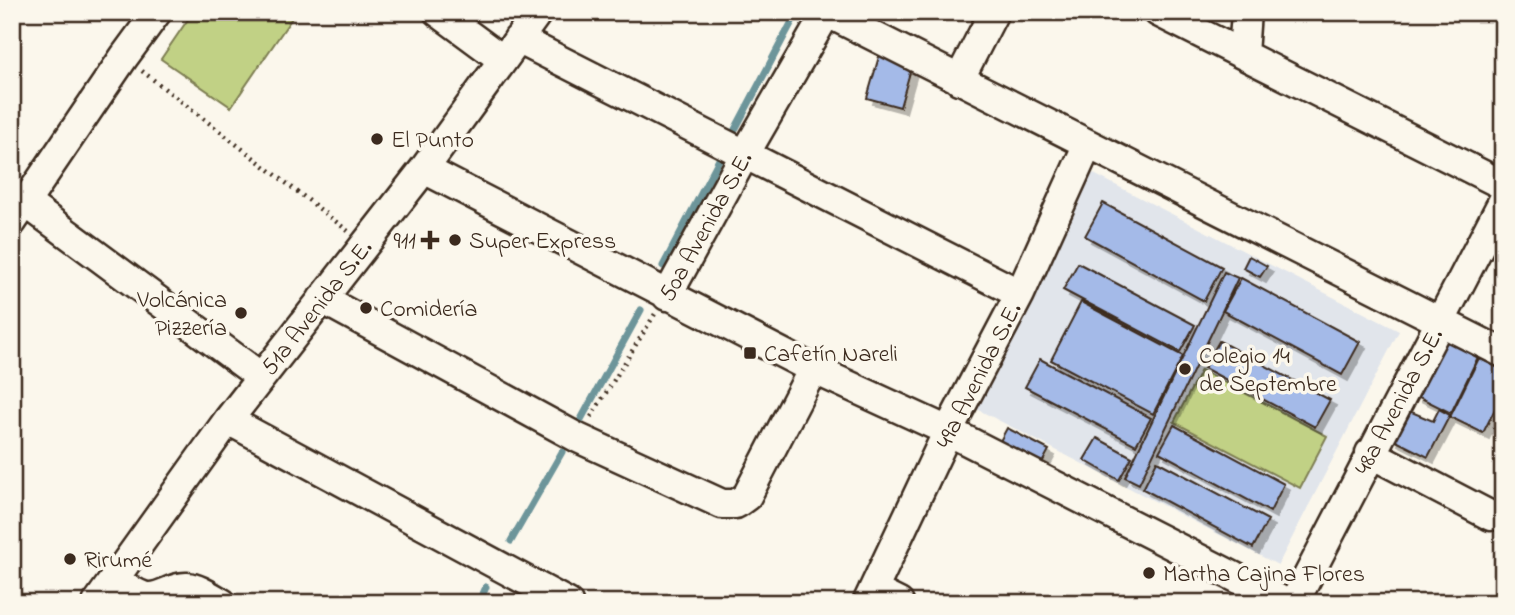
<svg xmlns="http://www.w3.org/2000/svg" width="1515" height="615" viewBox="0 0 1515 615" font-family="'Indie Flower',sans-serif">
<style>
.built{fill:#e1e5eb}
.green{fill:#c1d185;stroke:#7e7e52;stroke-width:2}
.lines{fill:none;stroke-linecap:round;stroke-linejoin:round}
.stream{stroke:#6d959a;stroke-width:7}
.building{fill:#a4bae8;stroke:#3b2a1e;stroke-width:2;filter:url(#shadow)}
.street-casing{stroke:#3b2a1e;stroke-width:33}
.path{stroke:#3b2a1e;stroke-width:4.5;stroke-dasharray:2 5;stroke-linecap:butt}
.street{stroke:#fbf7ec;stroke-width:28}
.poi-dot{fill:#3b2a1e;stroke:#fbf7ec;stroke-width:2.5}
.labels{text-anchor:middle;stroke-width:7;stroke-linejoin:round;paint-order:stroke}
.poi-label{font-size:24px;fill:#3b2a1e;stroke:#fbf7ec;text-anchor:start}
.street-label{font-size:24px;fill:#3b2a1e;stroke:#fbf7ec}
</style>
<defs>
<filter id="shadow"><feDropShadow dx="6" dy="6" stdDeviation="0" flood-color="#0004"/></filter>
</defs>
<rect width="100%" height="100%" fill="#fbf7ec"/>
<filter id="ink" filterUnits="userSpaceOnUse"><feTurbulence type="fractalNoise" baseFrequency=".0143" numOctaves="2"/><feDisplacementMap in="SourceGraphic" scale="14" xChannelSelector="R" yChannelSelector="G"/><feConvolveMatrix kernelMatrix="1 2 1 2 8 2 1 2 1" color-interpolation-filters="sRGB"/></filter>
<g filter="url(#ink)">
<!-- built -->
<path class="built" d="M1092 173 1399 331 1278 565 971 406Z"/>
<!-- green -->
<path class="green" d="M193 12H296L231 107 161 59Z
M1201 370 1327 436 1300 488 1174 422Z"/>
<g class="lines">
<!-- stream -->
<path class="stream" d="M730 139 795 16
M663 266 724 150
M579 423 641 310
M511 541 562 452
M479 603 486 587"/>
</g>
<!-- building -->
<path class="building" d="M880 53 913 62 900 107 867 98Z
M1103 203 1222 267 1204 301 1085 236Z
M1249 256 1267 266 1260 277 1243 268Z
M1078 263 1195 325 1180 352 1063 290Z
M1224 272 1238 278 1139 484 1125 477Z
M1241 278 1360 342 1342 375 1223 311Z
M1081 302 1183 356 1153 414 1051 360Z
M1443 337 1479 355 1451 413 1415 395Z
M1219 341 1330 400 1315 427 1204 368Z
M1479 358 1503 370V393L1483 433 1450 417Z
M1040 359 1151 418 1136 445 1025 387Z
M1439 409 1450 415 1428 457 1392 439 1407 410 1433 421Z
M1174 425 1284 484 1270 512 1159 452Z
M1007 428 1049 450 1042 463 1000 441Z
M1097 438 1132 457 1119 480 1084 460Z
M1157 461 1268 520 1253 548 1143 489Z"/>
<g class="lines">
<!-- street casing -->
<g class="street-casing">
<path id="street" d="M438 12 503 60
M826 12 1503 353
M1158 12 1503 185
M518 39 1020 294
M1243 54 1246 12
M959 80 994 12
M424 169 813 369 948 431 1286 603
M25 202 261 377
M12 222 124 57 157 12
M667 296 745 154 827 12
M322 299 578 438 722 504H736L747 496 813 369
M228 420 568 603
M1370 453 1491 516
M114 579C123 585 134 593 143 596 159 601 171 586 187 587 199 588 211 597 222 603
M873 590 899 603
M97 603 228 420 424 169 538 12
M867 603 948 431 1020 294 1087 146
M1294 603 1503 201"/>
</g>
<!-- path -->
<path class="path" d="M142 71 348 231
M591 417 655 314"/>
<!-- street -->
<use href="#street" class="street"/>
</g>
</g>
<!-- markers -->
<g class="poi-dot">
<circle cx="377" cy="139" r="7"/>
<path d="M426.5 229.5h7v7h7v7h-7v7h-7v-7h-7v-7h7z"/>
<circle cx="455" cy="240" r="7"/>
<circle cx="366" cy="308" r="7"/>
<circle cx="241" cy="313" r="7"/>
<rect x="743" y="346" width="14" height="14" rx="3.5"/>
<circle cx="1185" cy="369" r="7"/>
<circle cx="70" cy="559" r="7"/>
<circle cx="1149" cy="573" r="7"/>
</g>
<g class="labels">
<!-- poi labels -->
<g class="poi-label">
<text x="391" y="147">El Punto</text>
<text x="416" y="248" text-anchor="end">911</text>
<text x="469" y="248">Super Express</text>
<text x="227" y="307" text-anchor="end">Volcánica<tspan x="227" dy="28">Pizzería</tspan></text>
<text x="380" y="316">Comidería</text>
<text x="764" y="361">Cafetín Nareli</text>
<text x="1199" y="363">Colegio 14<tspan x="1199" dy="28">de Septembre</tspan></text>
<text x="84" y="567">Rirumé</text>
<text x="1163" y="581">Martha Cajina Flores</text>
</g>
<!-- street labels -->
<g class="street-label">
<text transform="translate(705 226) rotate(-61)" y="8">50a Avenida S.E.</text>
<text transform="translate(316 307) rotate(-52)" y="8">51a Avenida S.E.</text>
<text transform="translate(978 375) rotate(-63)" y="8">49a Avenida S.E.</text>
<text transform="translate(1398 401) rotate(-62)" y="8">48a Avenida S.E.</text>
</g>
</g>
<!-- margin -->
<rect width="1515" height="615" fill="none" stroke="#fbf7ec" stroke-width="42"/>
<rect x="21" y="21" width="1473" height="573" fill="none" stroke="#3b2a1e" stroke-width="2.5" filter="url(#ink)"/>
</svg>
